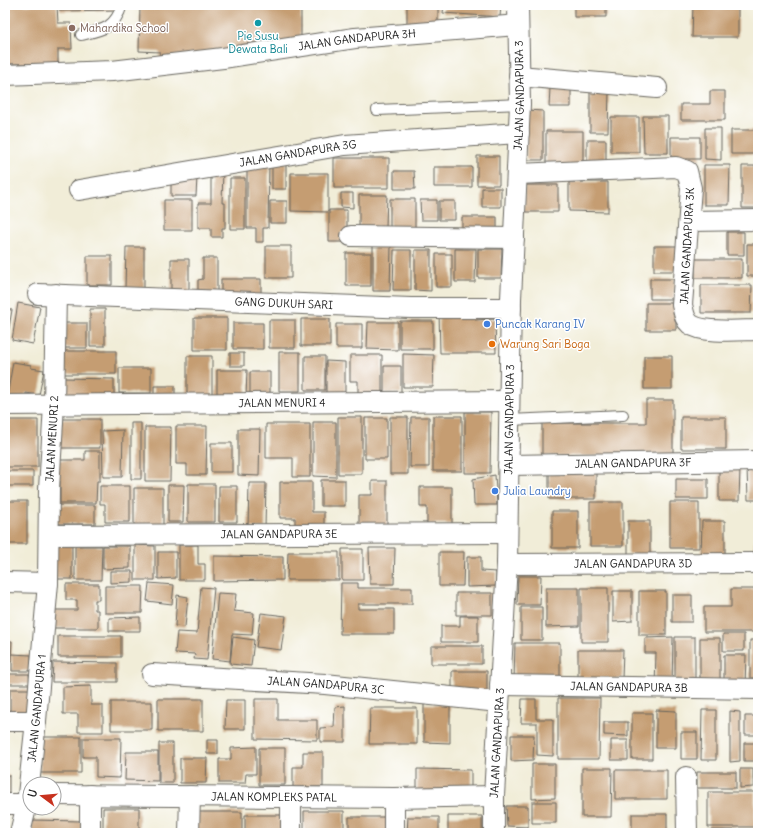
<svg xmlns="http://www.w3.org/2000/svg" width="763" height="838" viewBox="0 0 763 838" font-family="Delius,sans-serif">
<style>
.building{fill:#c59d72}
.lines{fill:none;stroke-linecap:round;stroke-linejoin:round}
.lane-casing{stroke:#67655e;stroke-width:12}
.street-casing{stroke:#67655e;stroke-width:22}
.lane{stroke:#fff;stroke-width:10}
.street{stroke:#fff;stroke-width:20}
.culture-dot{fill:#0f9aa8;stroke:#fff;stroke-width:1.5}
.education-dot{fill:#8d6e63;stroke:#fff;stroke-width:1.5}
.shop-dot{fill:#3f7fe0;stroke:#fff;stroke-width:1.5}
.food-dot{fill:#e8710a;stroke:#fff;stroke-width:1.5}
.labels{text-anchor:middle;stroke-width:3;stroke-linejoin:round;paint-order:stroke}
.education-label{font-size:11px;fill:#785e54;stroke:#fff;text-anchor:start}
.culture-label{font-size:11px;fill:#0d838f;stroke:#fff}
.street-label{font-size:11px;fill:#1c1c1c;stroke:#fff}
.shop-label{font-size:11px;fill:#366cbe;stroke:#fff;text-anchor:start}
.food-label{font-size:11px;fill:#c56008;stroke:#fff;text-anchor:start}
</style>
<rect width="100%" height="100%" fill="#fff"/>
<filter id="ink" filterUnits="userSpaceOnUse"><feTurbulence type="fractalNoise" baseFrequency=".025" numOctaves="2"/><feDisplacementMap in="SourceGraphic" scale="8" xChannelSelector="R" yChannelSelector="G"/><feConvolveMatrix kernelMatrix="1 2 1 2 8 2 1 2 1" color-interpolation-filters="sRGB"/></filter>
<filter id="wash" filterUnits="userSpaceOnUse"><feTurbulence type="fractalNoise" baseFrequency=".012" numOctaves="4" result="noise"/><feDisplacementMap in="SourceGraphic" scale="16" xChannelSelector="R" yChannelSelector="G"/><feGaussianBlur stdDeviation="0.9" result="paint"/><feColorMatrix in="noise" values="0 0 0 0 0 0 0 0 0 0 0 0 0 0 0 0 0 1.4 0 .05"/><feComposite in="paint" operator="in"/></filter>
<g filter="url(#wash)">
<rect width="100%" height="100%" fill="#f1edd8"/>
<g id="blocks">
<!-- building -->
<path class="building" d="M5 5H57L58 23H71L72 49H58V64H5Z
M60 5H117V10L60 11Z
M140 5H301V40L159 59 160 52 139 51Z
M407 5H438V27L407 26Z
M444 5H501L500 17 443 13Z
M574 5H606V17H574Z
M693 5H738V37H692Z
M550 88H571V107H549Z
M609 90 608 132H590V91Z
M710 91H725V120H681V104H710Z
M526 110 543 111V160H526Z
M643 116H668V153H644Z
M611 117H639V152H611Z
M705 128H721V160L705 159Z
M731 130H755L754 154H731Z
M546 131H583V166H546Z
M671 137H700V159H671Z
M587 140H606V162H587Z
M477 156H499V185H477Z
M334 158H389V188H334Z
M272 160H286V189H272Z
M247 163H269L268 228H263V242H256V228H247Z
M704 165H730L729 205H704Z
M742 166H758V208H742Z
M434 167H472V187H434Z
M211 169H223L222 203H225V228H222V237H211V228H198V203H211Z
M394 171H414L415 189H394Z
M291 173H328V212L291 211Z
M171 176 197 177 196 196H171Z
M230 178H245V229H230Z
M569 182H608V212L569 211Z
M524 185H558V212H524Z
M482 188H501V207H482Z
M341 193H353V208L341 207Z
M359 195H387L386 227H359Z
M390 199H415V227H390Z
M164 200H192V230H164Z
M420 200H437V220H421Z
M270 201H287V223H270Z
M439 201H455V220H439Z
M329 210H347V242H329Z
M462 217H497V234H462Z
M727 232H744V255H727Z
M5 237H8L7 273H5Z
M747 244H758V276H747Z
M266 246H291V278H266Z
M373 246H391L390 291H373Z
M654 246H678V271H654Z
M126 247H144V289H125Z
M455 249H476L475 282H455Z
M478 249H502L501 278H478Z
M394 250H411V290H393Z
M415 250H431V291L415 290Z
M346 253H371V286H346Z
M436 254H452V287H436Z
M87 256H112V285H87Z
M203 258H217V296H198V280L203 279Z
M171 259H189V295H171Z
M695 259H742V278H695Z
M221 279H261V298H221Z
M650 279H675L674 299H650Z
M701 285H752L751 313H701Z
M18 303 40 307 33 344 12 340Z
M646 303H676V330H646Z
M5 309 12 310 6 345H5Z
M90 309H105V346H90Z
M439 312H474L475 320 495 319 496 353H440Z
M194 318H227V350H194Z
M301 319H330V346H301Z
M269 320H295V348H269Z
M400 321H433V349H400Z
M368 322H398V350L367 349Z
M60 323H87V348H60Z
M233 323H263V349H233Z
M336 324H362V348H336Z
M63 351H116V374H63Z
M279 352H300V391H279Z
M230 353H244V366H230Z
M403 354 434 355 433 387H403Z
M350 355H382V399H358V381H350Z
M187 356H212V397H187Z
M305 356H325V390H305Z
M644 356H672V389H644Z
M326 361 345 362V397H326Z
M13 362 31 365V368L44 370 39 395 26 393 25 400 7 397Z
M384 366H401V393H384Z
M119 368H151V393H119Z
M217 370H247L246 397H217Z
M250 372H270V399L250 400Z
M63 378 114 379V404H63Z
M154 386H175V403H154Z
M646 400H673V456H542V423H646Z
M756 405H758V425H756Z
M465 412H491L490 473H465Z
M433 416H462V471H433Z
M338 417H362V474H338Z
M390 417H408V474H390Z
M411 417H429V467H410Z
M681 417H726V449H681Z
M365 418H387V459H365Z
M60 419H100V448H60Z
M5 420H38V467H5Z
M313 422H336V477L313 476Z
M131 423H141V479H131Z
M266 424H310V477H293V458H266Z
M176 426H207L206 475H187V464H176Z
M145 427H171L170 481H145Z
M238 429H260L259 476 238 475Z
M123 430 122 477H103L102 431Z
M211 443H232V472H211Z
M85 451H100V481H97L96 503H60V481H56L55 460H85Z
M758 467V500H748L747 468Z
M719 468H740L739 501H719Z
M5 471H33V486H5Z
M549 473H596V499H549Z
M495 475 497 505H474L473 479Z
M676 479H708V499H676Z
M321 480H345V506H321Z
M372 481H387V527H359V495H372Z
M280 482H312V512H324V530H295V518H280Z
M249 483H266L265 528H248Z
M188 484H215V522H188Z
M168 485H184L183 522H168Z
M100 486H130V522H105V504H100Z
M219 486H237V522H219Z
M420 487H452V524H427V507H420Z
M134 488H163V527H134Z
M5 501H27V544H5Z
M590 502H623V546H590Z
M670 502H699V548H670Z
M57 505H95V524H57Z
M552 511H578V548H552Z
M628 521H650V554H628Z
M702 521H725V556H701Z
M754 541H758V556H754Z
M50 545H72V579H50Z
M135 545 155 546V580H135Z
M179 545H198V564H205V580H179Z
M75 546H102L101 580H75Z
M103 546H130V568L103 569Z
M369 548H395L394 584H370Z
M342 549H363V580H342Z
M158 552H176V578L158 579Z
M288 552H339V580H287Z
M439 552H464L463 586H439Z
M214 556 283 557V580L214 581Z
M467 557H481V571L496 572V586L467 587Z
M110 571H132V582L110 583Z
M518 576H541L540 605H517Z
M149 583 174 585 172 604 147 601Z
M341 583H358V588H412V604H358V609H394V634H340Z
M66 584H99V600H95V610H98V628H51V610H77V600H66Z
M105 586H143L142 613H105Z
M201 587 214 588 207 660 194 659 195 654 175 653 177 632 197 633Z
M546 588H579V626L546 627Z
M581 588H608V642H581Z
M731 589H758V632H704V607H731Z
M613 591H632V621L613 622Z
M639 591H666V635H639Z
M218 593 236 594 234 611 254 613 252 635 232 634 230 661 212 659Z
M456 593H492V615H456Z
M177 595 188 597 185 627 175 626Z
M672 595H692V622H672Z
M521 607H542V640H521Z
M261 613 286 616 281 650 256 647Z
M460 616H478V642H441V626H460Z
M140 617V631H109V618Z
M723 634H744V651H723Z
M58 636H121V657H58Z
M233 637 254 640 251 666 230 664Z
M673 637 672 687H655L656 653H645V638Z
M675 637H695V686H675Z
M700 638H720V688H700Z
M750 640H758V678H750Z
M5 641H12L11 662H5Z
M515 643H560V680H514Z
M431 646H482V664H431Z
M578 650H623L622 679H578Z
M12 654 31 655V671H12Z
M724 655H746L745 687H724Z
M53 662 117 663V682H52Z
M452 671H487V691H452Z
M5 674H29L30 684H5Z
M5 686H7V715H5Z
M91 686V705H103V732H78V714H63V687Z
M10 689H29V714H10Z
M558 698H600L599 759H558Z
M158 699H203V731H158Z
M255 699H278V720H317V740L255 739Z
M522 699H536V719H553V756L537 755V723H521Z
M226 700H245V729H225Z
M111 702H152V730H111Z
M424 704H450V743L424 742Z
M345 706V742H320V728L334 727 335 707Z
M370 708H417V744H369Z
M656 710 676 711V748H656Z
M702 710H716V760H701Z
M730 711 740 712V761L730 762Z
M632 713H652V759H632Z
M745 716H758V735H745Z
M604 722H628V736L604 735Z
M681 732H697V759H681Z
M511 735H534L533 760 511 761Z
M40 737H81V773H40Z
M83 738H121L120 778 96 777V757H83Z
M207 740H218V754H207Z
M611 740H628V760H611Z
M159 743H173V783H159Z
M744 743H758V761H744Z
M256 747V774H246L245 783H219V759H231V748Z
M259 748H285V785H259Z
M126 752H158V781L125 780Z
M303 752H323V787H293V767H303Z
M180 758H207L206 783H180Z
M532 764H555V798L532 799Z
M582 768H612L611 817H582Z
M417 769 471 770V792H417Z
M740 769H753V787L740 788Z
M615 770H667V799H615Z
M697 772H736V788H697Z
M5 775H9V802H5Z
M708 792H755V827H708Z
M532 802H556V823H532Z
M506 806H528V827L507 826Z
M103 808H139V833H103Z
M304 811H344V833H304Z
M195 812H242V833H195Z
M632 814H667V833H632Z
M245 815H282V833H245Z
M448 816H482V833H448Z
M349 817H387V833H349Z
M408 817H439V833H407Z
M32 820 81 821V833H32Z
M708 830H758V833H708Z"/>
</g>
</g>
<g filter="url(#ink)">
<use href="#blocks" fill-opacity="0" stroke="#67655e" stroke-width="1"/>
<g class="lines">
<!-- lane casing -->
<g class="lane-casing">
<path id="lane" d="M81 35C103 30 115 28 122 5
M377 110 520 104
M509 420 623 415"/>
</g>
<!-- street casing -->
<g class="street-casing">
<g id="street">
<path id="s1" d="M5 75 112 71 223 58 355 38 518 25"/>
<path d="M519 76 657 88"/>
<path d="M518 174 676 167 687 171 691 188 682 305C684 312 684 319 690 324 703 334 742 330 758 330"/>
<path id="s2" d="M79 190 345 145 519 133"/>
<path d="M689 221 758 220"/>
<path d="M351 236 514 238"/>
<path id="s3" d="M38 294 411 308H511"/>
<path id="s4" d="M5 405 509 401"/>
<path id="s5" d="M508 465 758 461"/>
<path id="s6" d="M50 535 507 533"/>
<path id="s7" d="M507 564 758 563"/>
<path d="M5 582 48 583"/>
<path id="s8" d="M152 674 325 684 499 702"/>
<path id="s9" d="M500 685 758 689"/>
<path d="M5 721H36"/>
<path d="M686 777 687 833"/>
<path id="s10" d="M54 795 394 798 494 796"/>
<path d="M291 797V833"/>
<path d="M5 804H27"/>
<path id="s11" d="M20 833 27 804 36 721 48 583 49 489 54 405 56 294"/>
<path d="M90 833V795"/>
<path d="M189 833 190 796"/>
<path d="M394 833V798"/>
<path id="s12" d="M494 833V796L507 564 511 299 520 104 518 5"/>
</g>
</g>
<!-- lane -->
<use href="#lane" class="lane"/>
<!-- street -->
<use href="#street" class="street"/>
</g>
</g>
<!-- markers -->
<circle class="culture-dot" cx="258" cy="23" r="4"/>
<circle class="education-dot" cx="72" cy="28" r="4"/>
<g class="shop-dot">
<circle cx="487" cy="324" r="4"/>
<circle cx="495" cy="491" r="4"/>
</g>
<circle class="food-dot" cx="492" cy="344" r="4"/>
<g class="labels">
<!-- education labels -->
<g class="education-label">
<text x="80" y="32">Mahardika School</text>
</g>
<!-- culture labels -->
<g class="culture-label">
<text x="258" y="40">Pie Susu<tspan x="258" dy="13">Dewata Bali</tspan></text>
</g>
<!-- street labels -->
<g class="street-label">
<text dy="4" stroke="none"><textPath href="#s1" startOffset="354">JALAN GANDAPURA 3H</textPath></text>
<text dy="4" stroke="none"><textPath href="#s12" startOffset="738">JALAN GANDAPURA 3</textPath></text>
<text dy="4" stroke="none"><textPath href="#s2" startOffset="222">JALAN GANDAPURA 3G</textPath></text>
<text transform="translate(687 246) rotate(-87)" y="4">JALAN GANDAPURA 3K</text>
<text dy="4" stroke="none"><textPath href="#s3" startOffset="246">GANG DUKUH SARI</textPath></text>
<text dy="4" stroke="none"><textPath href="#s4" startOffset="277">JALAN MENURI 4</textPath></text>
<text dy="4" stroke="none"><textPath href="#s12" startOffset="414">JALAN GANDAPURA 3</textPath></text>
<text dy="4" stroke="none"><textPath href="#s11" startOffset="396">JALAN MENURI 2</textPath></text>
<text dy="4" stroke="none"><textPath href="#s5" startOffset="125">JALAN GANDAPURA 3F</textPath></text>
<text dy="4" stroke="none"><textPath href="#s6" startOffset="229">JALAN GANDAPURA 3E</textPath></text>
<text dy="4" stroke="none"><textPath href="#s7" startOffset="126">JALAN GANDAPURA 3D</textPath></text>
<text dy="4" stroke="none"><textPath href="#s8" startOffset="174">JALAN GANDAPURA 3C</textPath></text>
<text dy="4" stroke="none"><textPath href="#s9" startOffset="129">JALAN GANDAPURA 3B</textPath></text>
<text dy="4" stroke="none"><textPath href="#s11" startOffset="126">JALAN GANDAPURA 1</textPath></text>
<text dy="4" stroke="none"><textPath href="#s12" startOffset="90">JALAN GANDAPURA 3</textPath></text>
<text dy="4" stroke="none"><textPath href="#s10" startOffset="220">JALAN KOMPLEKS PATAL</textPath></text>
</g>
<!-- shop labels -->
<g class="shop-label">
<text x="495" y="328">Puncak Karang IV</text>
<text x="503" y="495">Julia Laundry</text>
</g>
<!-- food labels -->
<g class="food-label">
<text x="500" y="348">Warung Sari Boga</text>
</g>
</g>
<!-- margin -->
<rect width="763" height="838" fill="none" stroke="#fff" stroke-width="20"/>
<!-- north arrow -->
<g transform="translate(42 796) rotate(286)"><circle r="19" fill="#ffffff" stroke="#a4a4a4"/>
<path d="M0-3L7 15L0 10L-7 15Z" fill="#c8321e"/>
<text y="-6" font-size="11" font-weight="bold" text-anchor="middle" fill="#1c1c1c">U</text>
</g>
</svg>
